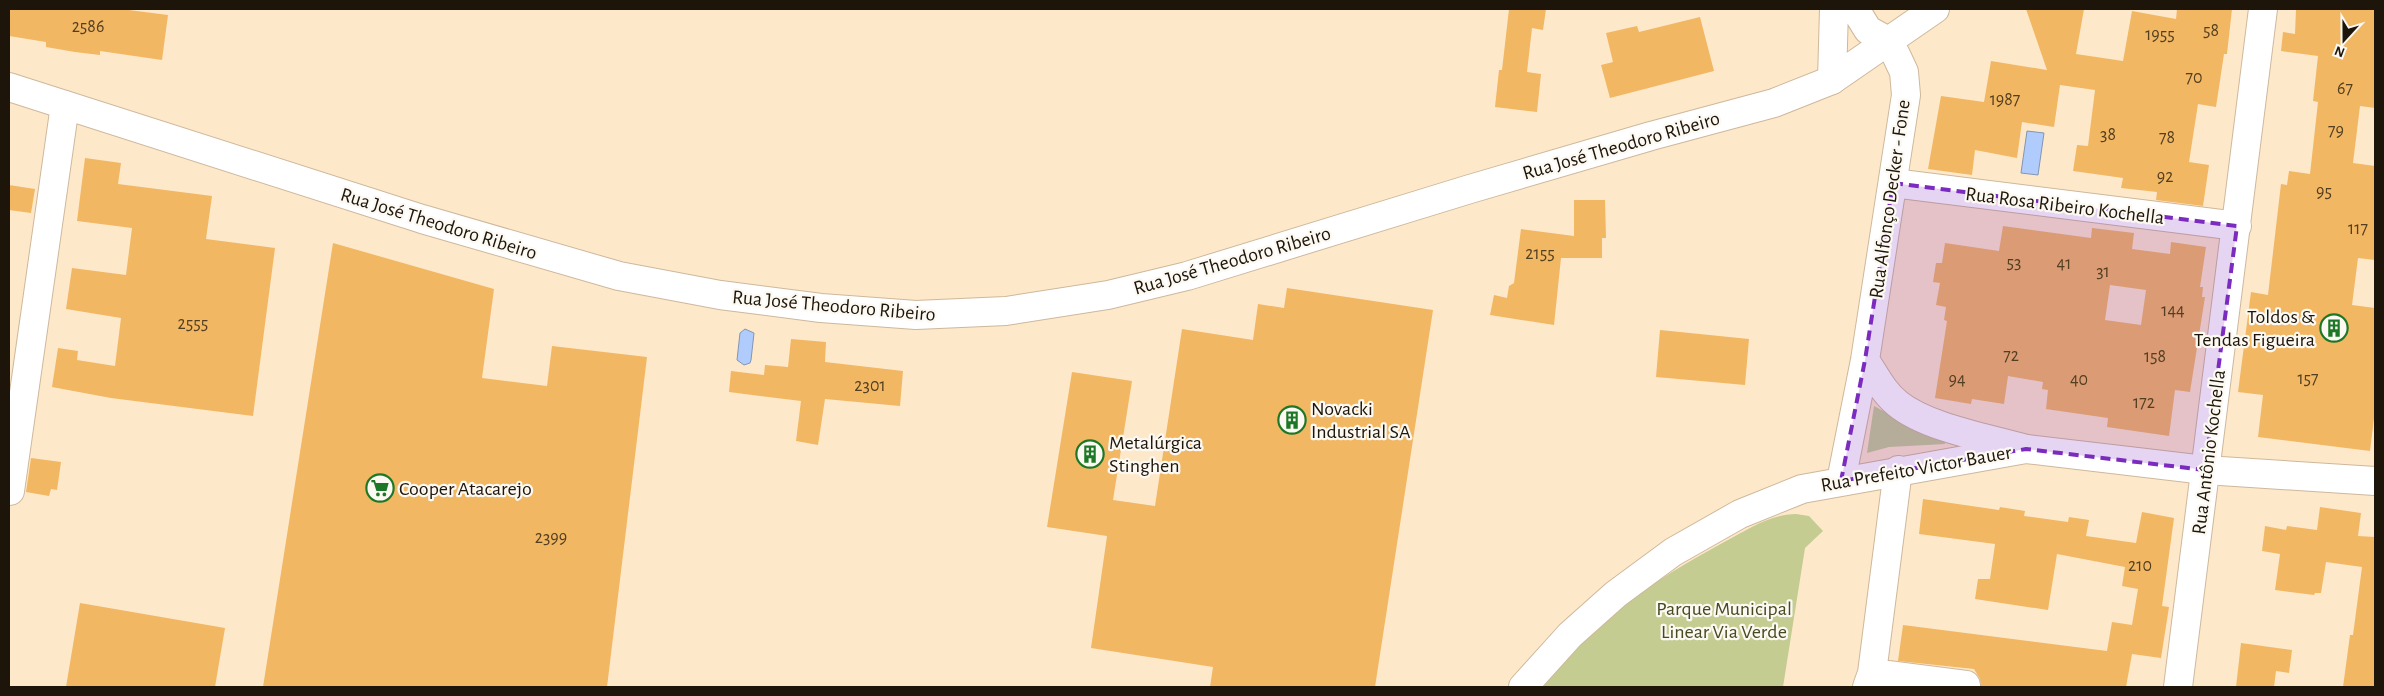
<svg xmlns="http://www.w3.org/2000/svg" width="2384" height="696" viewBox="0 0 2384 696" font-family="'Alegreya Sans',sans-serif">
<style>
.green{fill:#c4cc92}
.water{fill:#b0ccfc;stroke:#8495b3}
.building{fill:#f2b763;fill-rule:evenodd}
.lines{fill:none;stroke-linecap:round;stroke-linejoin:round}
.minor-casing{stroke:#ceb89c;stroke-width:30}
.major-casing{stroke:#ceb89c;stroke-width:30}
.minor{stroke:#fff;stroke-width:28}
.major{stroke:#fff;stroke-width:28}
.marked{fill:#7b2cbf;fill-opacity:0.2;stroke:#7b2cbf;stroke-width:4;stroke-dasharray:10 6;stroke-linejoin:round}
.labels{text-anchor:middle;stroke-width:4.5;stroke-linejoin:round;paint-order:stroke}
.number-label{font-size:18px;fill:#523e20}
.street-label{font-size:20px;fill:#1d150a;stroke:#fcf8f2}
.poi-label{font-size:20px;fill:#1d150a;stroke:#fcf8f2;text-anchor:start}
.park-label{font-size:20px;fill:#454a21;stroke:#fcf8f2}
</style>
<rect width="100%" height="100%" fill="#fee8ca"/>
<!-- green -->
<path class="green" d="M1874 406 1915 428 1944 438 1945 444 1889 447 1867 453Z
M1796 514 1809 516 1823 531 1805 548 1783 687H1540C1566 659 1592 631 1622 607 1654 581 1690 561 1726 541 1750 529 1768 515 1796 514Z"/>
<!-- water -->
<path class="water" d="M2027 131 2044 133 2038 175 2021 173Z
M745 329 754 333 751 360 750 363 744 365 737 360 740 333Z"/>
<!-- building -->
<path class="building" d="M9 9H121L168 15 162 60 100 51V55L75 52 46 47V42L9 36Z
M1509 9H1546L1543 30 1532 28 1527 72 1541 74 1537 112 1495 107 1499 70H1502Z
M2026 9H2084L2076 54 2123 61 2132 11 2176 19 2177 9H2232L2227 54H2224L2216 107 2198 104 2189 162 2209 165 2203 206 2156 200 2157 192 2121 188 2123 178 2073 171 2077 145 2088 146 2095 90 2060 85 2054 127 2022 122 2017 158 1975 150 1972 175 1928 169 1941 96 1984 102 1991 61 2047 70Z
M2296 9H2375V108L2360 106 2353 163 2375 166V260L2358 258 2352 305 2375 308V410L2370 451 2258 437 2263 395 2238 392 2251 292 2268 295 2281 184 2287 185 2289 171 2310 174 2318 102 2313 101 2318 56 2281 51 2283 32 2295 34Z
M1700 17 1714 71 1610 98 1601 65 1613 62 1606 33 1637 26 1639 32Z
M85 158 121 163 118 184 212 196 206 239 275 248 253 416 111 398 52 387 58 348 78 351 77 360 115 366 121 318 66 309 72 268 126 275 132 228 77 221Z
M9 185 35 189 31 213 9 210Z
M1574 200H1605L1606 238H1602V258H1561L1554 325 1490 315 1494 295 1507 298 1509 286 1514 283 1521 229 1574 236Z
M2003 226 2091 238 2092 228 2134 233 2132 249 2170 254 2171 242 2206 247 2200 287H2203L2202 297H2205L2190 392 2175 390 2169 436 2107 427 2108 418 2046 409 2048 390 2042 389 2043 382 2008 376 2004 404 1972 399 1971 404 1935 398 1947 321 1944 320 1946 307 1936 305 1940 283 1933 282 1936 263H1942L1945 243 1999 251ZM2110 285 2146 290 2141 325 2105 320Z
M333 243 494 289 482 378 547 386 552 346 647 357 607 687H263Z
M1287 288 1433 310 1375 687H1210L1213 667 1091 648 1107 536 1047 527 1072 372 1132 381 1113 500 1155 506 1182 329 1253 340 1258 304 1284 308Z
M1660 330 1749 339 1745 385 1656 377Z
M791 339 826 342 825 362 903 371 900 406 825 399 818 445 796 441 801 401 729 392 731 371 764 375 765 365 788 367Z
M31 458 61 462 57 490 51 489 49 496 26 492Z
M1923 499 1999 510 2000 507 2025 511 2024 516 2068 522 2069 517 2089 520 2086 536 2136 543 2142 512 2174 518 2162 606 2169 607 2161 658 2132 654 2126 687H1981L1980 679 1974 669 1898 661 1903 625 2107 651 2112 622 2132 625 2138 589 2122 586 2125 567 2057 554 2048 610 1975 599 1978 579H1990L1995 544 1919 534Z
M2320 507 2361 513 2358 536 2375 537V687H2343L2350 635H2353L2362 567 2326 562 2321 593H2315L2314 595 2275 590 2280 554 2262 551 2265 526 2286 530 2287 526 2317 530Z
M80 603 225 628 215 687H66Z
M2241 643 2292 650 2289 673 2276 671 2274 687H2236Z"/>
<g class="lines">
<!-- minor casing -->
<g class="minor-casing">
<path id="minor" d="M1832 80 1834 9
M1893 183 2237 226
M1865 360C1875 375 1883 392 1898 404 1928 428 1988 438 2026 449
M1841 481 1865 360 1906 95 1904 72 1896 55 1888 41 1868 30 1855 9
M10 491 65 105
M1872 673 1966 685
M1867 687 1872 673 1898 470
M2178 687 2263 9"/>
</g>
<!-- major casing -->
<g class="major-casing">
<path id="major" d="M9 87 422 219 619 276 720 295 821 308 916 315 1006 311 1108 295 1187 276 1470 189 1651 136 1774 103 1832 80 1935 9
M1523 687 1570 635 1616 594 1673 552 1740 514 1802 489 2026 449 2205 470 2375 481"/>
</g>
<!-- minor -->
<use href="#minor" class="minor"/>
<!-- major -->
<use href="#major" class="major"/>
</g>
<!-- marked area -->
<path class="marked" d="M1893 183 2237 226 2205 470 2026 449 1841 481 1865 360Z"/>
<!-- icons -->
<defs>
<g id="building-ring" transform="scale(1.4375)"><circle r="9.5" fill="#fcf8f2" stroke="#1c7826" stroke-width="1.5"/><path d="M-4-6H4V6H1V3H-1V6H-4ZM-2.5-4.3h1.7v1.8h-1.7ZM.8-4.3h1.7v1.8H.8ZM-2.5-1h1.7V.8h-1.7ZM.8-1h1.7V.8H.8Z" fill="#1c7826"/></g>
<g id="supermarket-ring" transform="scale(1.4375)"><circle r="9.5" fill="#fcf8f2" stroke="#1c7826" stroke-width="1.5"/><path d="M-6-5.5h2.5l.6 2H6L4.5 2H-2.5L-4.4-4H-6ZM-1.5 3.2a1.3 1.3 0 1 0 .1 0ZM3 3.2a1.3 1.3 0 1 0 .1 0Z" fill="#1c7826"/></g>
</defs>
<g fill-rule="evenodd">
<use href="#building-ring" x="2334" y="328"/>
<use href="#building-ring" x="1292" y="420"/>
<use href="#building-ring" x="1090" y="454"/>
<use href="#supermarket-ring" x="380" y="488"/>
</g>
<g class="labels">
<!-- number labels -->
<g class="number-label">
<text x="88" y="32">2586</text>
<text x="2211" y="36">58</text>
<text x="2160" y="40">1955</text>
<text x="2194" y="83">70</text>
<text x="2345" y="94">67</text>
<text x="2005" y="105">1987</text>
<text x="2336" y="136">79</text>
<text x="2108" y="140">38</text>
<text x="2167" y="143">78</text>
<text x="2165" y="182">92</text>
<text x="2324" y="197">95</text>
<text x="2358" y="234">117</text>
<text x="1540" y="259">2155</text>
<text x="2014" y="268">53</text>
<text x="2064" y="269">41</text>
<text x="2103" y="277">31</text>
<text x="2173" y="316">144</text>
<text x="193" y="329">2555</text>
<text x="2011" y="361">72</text>
<text x="2155" y="362">158</text>
<text x="2308" y="384">157</text>
<text x="1957" y="385">94</text>
<text x="2079" y="385">40</text>
<text x="870" y="391">2301</text>
<text x="2144" y="408">172</text>
<text x="551" y="543">2399</text>
<text x="2140" y="571">210</text>
</g>
<!-- street labels -->
<g class="street-label">
<text transform="translate(1621 145) rotate(-16)" y="7">Rua José Theodoro Ribeiro</text>
<text transform="translate(1889 199) rotate(-82)" y="7">Rua Alfonço Decker - Fone</text>
<text transform="translate(2065 205) rotate(7)" y="7">Rua Rosa Ribeiro Kochella</text>
<text transform="translate(439 223) rotate(17)" y="7">Rua José Theodoro Ribeiro</text>
<text transform="translate(1232 260) rotate(-16)" y="7">Rua José Theodoro Ribeiro</text>
<text transform="translate(834 305) rotate(5)" y="7">Rua José Theodoro Ribeiro</text>
<text transform="translate(2208 452) rotate(-83)" y="7">Rua Antônio Kochella</text>
<text transform="translate(1916 468) rotate(-10)" y="7">Rua Prefeito Victor Bauer</text>
</g>
<!-- poi labels -->
<g class="poi-label">
<text x="2315" y="323" text-anchor="end">Toldos &amp;<tspan x="2315" dy="23">Tendas Figueira</tspan></text>
<text x="1311" y="415">Novacki<tspan x="1311" dy="23">Industrial SA</tspan></text>
<text x="1109" y="449">Metalúrgica<tspan x="1109" dy="23">Stinghen</tspan></text>
<text x="399" y="495">Cooper Atacarejo</text>
</g>
<!-- park labels -->
<g class="park-label">
<text x="1724" y="615">Parque Municipal<tspan x="1724" dy="23">Linear Via Verde</tspan></text>
</g>
</g>
<!-- border -->
<rect width="2384" height="696" fill="none" stroke="#1d150a" stroke-width="20"/>
<!-- north arrow -->
<g transform="translate(2344 40) rotate(201)" stroke="#fcf8f2" stroke-width="4" paint-order="stroke">
<path d="M0-4L9 19L0 12L-9 19Z" fill="#1d150a"/>
<text y="-8" font-size="14" font-weight="bold" text-anchor="middle" fill="#1d150a">N</text>
</g>
</svg>
